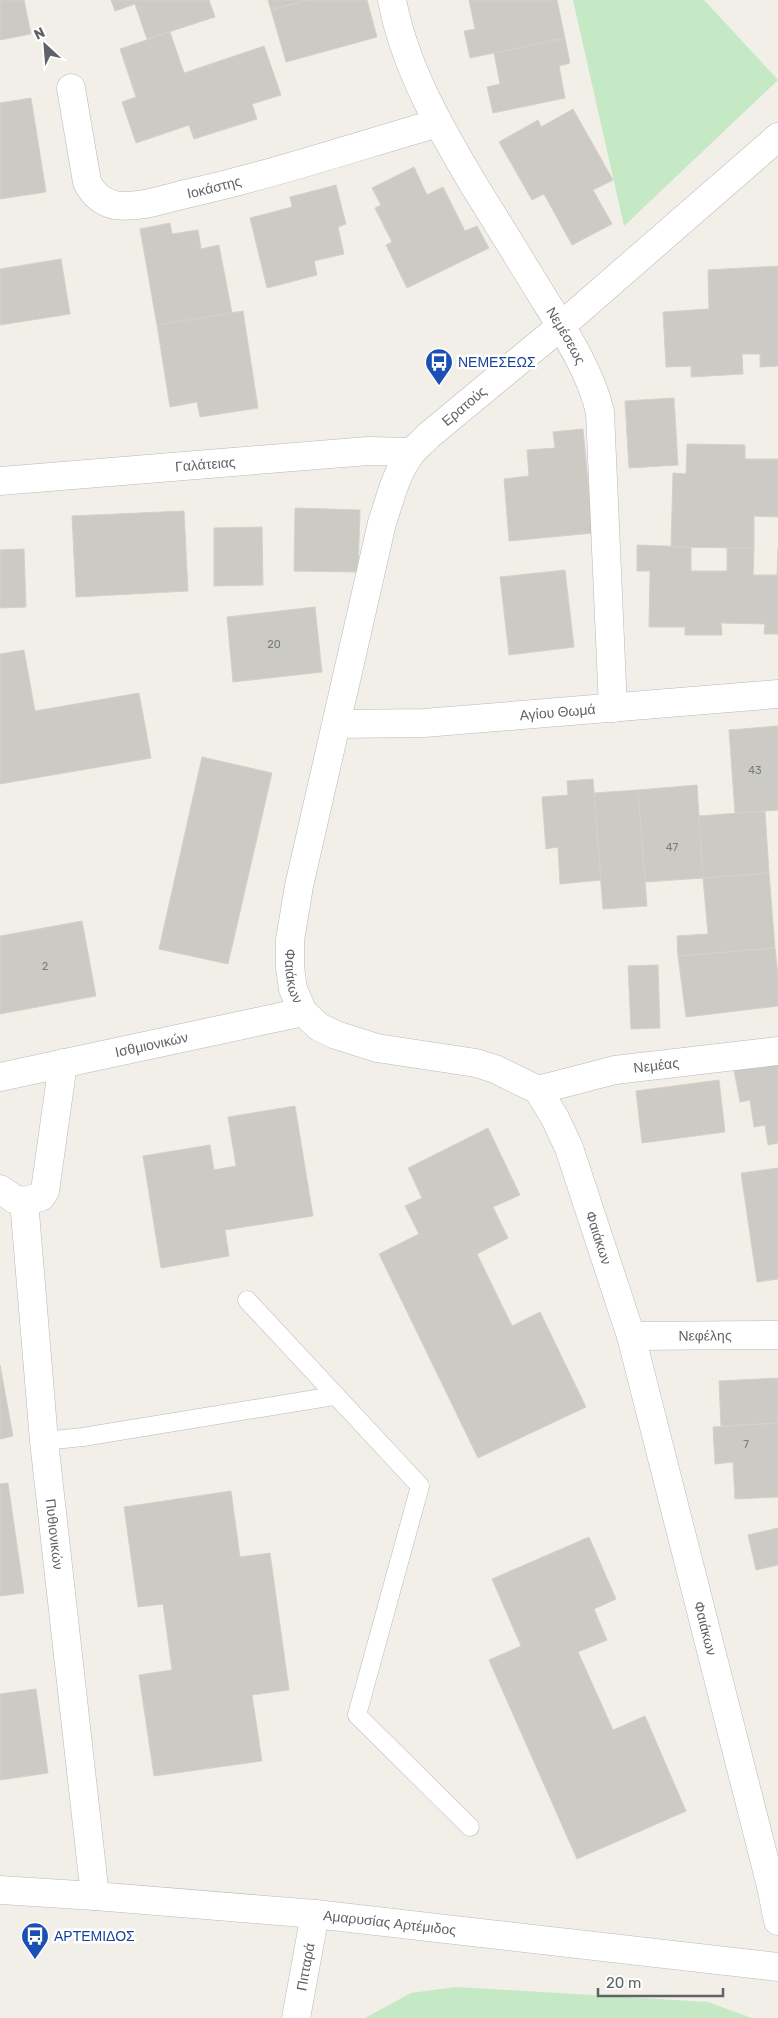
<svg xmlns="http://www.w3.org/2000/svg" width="778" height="2018" viewBox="0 0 778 2018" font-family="Rubik,sans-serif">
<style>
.green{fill:#c5e8c5}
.building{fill:#cccac5;stroke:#d6d1c6}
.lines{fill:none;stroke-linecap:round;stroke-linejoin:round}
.lane-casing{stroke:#b5b8bc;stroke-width:19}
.street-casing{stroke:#b5b8bc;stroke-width:29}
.secondary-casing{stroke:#b6babf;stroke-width:29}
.lane{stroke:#fff;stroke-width:18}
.street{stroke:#fff;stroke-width:28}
.secondary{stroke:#fff;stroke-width:28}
.labels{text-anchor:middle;stroke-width:5;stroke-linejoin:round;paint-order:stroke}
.number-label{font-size:11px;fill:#7a7d7f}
.street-label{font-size:14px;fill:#5f6368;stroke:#fff}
.transit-label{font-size:14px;fill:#164399;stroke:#fff;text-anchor:start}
</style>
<rect width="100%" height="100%" fill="#f1efe8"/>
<!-- green -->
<path class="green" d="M573 0H704L778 80 624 226Z
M456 1987 708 2002 752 2018H365L411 1993Z"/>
<!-- building -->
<path class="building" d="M0 0H24L31 34 0 40Z
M111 0H209L215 17 147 39 135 4 115 11Z
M268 0H308L271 10Z
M308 0H367L377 37 286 62 271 10Z
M469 0H557L565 38 470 58 464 31 475 29Z
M170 32 184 73 264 46 281 95 252 104 257 119 194 139 189 125 136 143 122 102 136 97 120 49Z
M565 38 570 63 559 66 565 98 493 113 487 87 500 84 494 53Z
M31 98 46 192 0 199V103Z
M573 109 613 180 593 190 612 224 572 245 544 194 532 200 499 142 538 120 541 127Z
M414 167 427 195 443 187 465 231 477 226 489 248 407 288 386 245 392 242 375 208 381 205 372 188Z
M336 185 346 224 338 227 344 254 314 261 317 275 267 288 250 218 292 207 290 197Z
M170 223 172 234 198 230 201 249 219 245 232 313 157 325 140 229Z
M61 259 70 314 0 325V269Z
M778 266V366L760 367V354H742L743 374 691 377V366L666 367 663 312 709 309 708 270Z
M243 311 258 408 200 417 197 402 170 407 157 325Z
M674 398 678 465 629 468 625 401Z
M583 429 593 533 509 541 504 479 529 476 527 450 555 448 553 432Z
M687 444 745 445V459H778V517L754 516V548L671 547 673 473 686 474Z
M295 508 360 510 358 572 294 571Z
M184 511 188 591 76 597 72 516Z
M262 527 263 585 214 586V528Z
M637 545 691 547V571H727V548H754L753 575H777L778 549V634H764L765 624 721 623 722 635H685V627H649L650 571H637Z
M24 549 26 607 0 608V550Z
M565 570 574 647 509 655 500 577Z
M315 607 322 672 233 682 227 617Z
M24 650 35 711 139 693 151 758 0 784V654Z
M778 726V810L735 813 729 730Z
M202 757 272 773 228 964 159 949Z
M593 779 601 880 560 884 558 847 546 849 542 797 568 795 567 781Z
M697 785 703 878 645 882 638 790Z
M638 790 647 906 603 909 594 793Z
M765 811 769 873 703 878 699 816Z
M769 873 775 948 678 956 677 936 708 934 703 878Z
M82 921 96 996 0 1014V936Z
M775 948 778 976V1006L686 1017 678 956Z
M658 965 660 1028 631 1029 628 966Z
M778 1062V1143L768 1145 765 1125 754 1127 750 1100 740 1102 734 1070Z
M719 1080 725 1132 642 1143 636 1091Z
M295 1106 313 1216 225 1230 229 1256 161 1268 143 1156 210 1145 214 1170 236 1166 228 1117Z
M488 1128 520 1195 493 1207 508 1238 477 1254 512 1326 540 1312 586 1407 478 1458 379 1254 419 1234 405 1206 422 1198 408 1168Z
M778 1168V1279L757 1282 741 1173Z
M0 1365 13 1436 0 1439Z
M778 1378V1423L721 1426 719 1381Z
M778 1423V1497L735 1499 733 1462 715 1464 713 1427Z
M8 1483 24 1593 0 1596V1484Z
M231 1491 240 1557 270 1553 289 1690 252 1695 262 1761 154 1776 139 1675 172 1670 163 1604 138 1607 124 1507Z
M778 1528V1565L756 1570 748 1535Z
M589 1537 616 1599 594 1609 607 1640 578 1652 613 1730 645 1716 686 1811 577 1859 489 1660 521 1646 492 1579Z
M36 1689 48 1773 0 1780V1694Z"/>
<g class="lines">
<!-- lane casing -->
<g class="lane-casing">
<path id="lane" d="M247 1300 420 1486 357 1715 470 1827
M44 1441 83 1437 334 1396"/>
</g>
<!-- street casing -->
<g class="street-casing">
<g id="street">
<path id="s1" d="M392 0C405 68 440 128 475 187 497 222 519 258 541 294 564 331 590 370 600 412L613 708"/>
<path id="s2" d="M71 88 87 182C93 194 101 202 115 205 139 209 167 198 190 193 274 174 355 147 438 123"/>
<path id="s3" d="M0 481 368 451 412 452"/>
<path id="s4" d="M337 724 424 723 778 694"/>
<path id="s5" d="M0 1077 303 1012"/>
<path id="s6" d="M538 1090 615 1070 778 1051"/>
<path id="s7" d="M0 1189 14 1199 24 1201 44 1441 95 1896"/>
<path d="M24 1201 41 1197 45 1191 63 1063"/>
<path id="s8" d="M631 1336 778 1335"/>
</g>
</g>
<!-- secondary casing -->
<g class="secondary-casing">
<g id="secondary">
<path id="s9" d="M778 137 561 326 428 436C423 442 416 447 411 453 396 473 390 499 382 523L299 886 290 940V967L293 989 303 1012 319 1027 336 1035 377 1048 476 1063 495 1069 538 1090 555 1118 569 1148 631 1336 771 1886 778 1921"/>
<path id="s10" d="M0 1890 95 1896 315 1914 778 1967"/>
<path id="s11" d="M296 2018 315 1914"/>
</g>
</g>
<!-- lane -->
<use href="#lane" class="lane"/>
<!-- street -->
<use href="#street" class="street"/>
<!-- secondary -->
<use href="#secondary" class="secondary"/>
</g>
<!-- icons -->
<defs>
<g id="bus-pin" transform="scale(1.4375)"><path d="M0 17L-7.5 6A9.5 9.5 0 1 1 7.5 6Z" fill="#1a4fb4" stroke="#fff"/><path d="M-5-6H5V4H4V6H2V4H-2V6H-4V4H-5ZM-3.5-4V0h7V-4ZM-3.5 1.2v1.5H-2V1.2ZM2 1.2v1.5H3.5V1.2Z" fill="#fff"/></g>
</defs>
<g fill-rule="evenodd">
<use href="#bus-pin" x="439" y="362"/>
<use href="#bus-pin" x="35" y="1936"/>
</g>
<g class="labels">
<!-- number labels -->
<g class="number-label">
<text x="274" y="648">20</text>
<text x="755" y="774">43</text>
<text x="672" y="851">47</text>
<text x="45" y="970">2</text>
<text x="746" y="1448">7</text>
</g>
<!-- street labels -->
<g class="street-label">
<text dy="5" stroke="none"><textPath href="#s2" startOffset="234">Ιοκάστης</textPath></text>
<text dy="5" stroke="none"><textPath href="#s1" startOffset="380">Νεμέσεως</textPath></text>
<text transform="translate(464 406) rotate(-40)" y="5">Ερατούς</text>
<text dy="5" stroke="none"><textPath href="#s3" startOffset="206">Γαλάτειας</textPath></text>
<text dy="5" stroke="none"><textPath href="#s4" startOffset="221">Αγίου Θωμά</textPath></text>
<text dy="5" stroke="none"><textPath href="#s9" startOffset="1024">Φαιάκων</textPath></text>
<text dy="5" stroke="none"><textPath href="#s5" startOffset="155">Ισθμιονικών</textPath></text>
<text dy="5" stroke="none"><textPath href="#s6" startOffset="121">Νεμέας</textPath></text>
<text dy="5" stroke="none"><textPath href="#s9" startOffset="1474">Φαιάκων</textPath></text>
<text dy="5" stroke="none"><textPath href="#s8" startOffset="74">Νεφέλης</textPath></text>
<text dy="5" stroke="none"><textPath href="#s7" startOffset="362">Πυθιονικών</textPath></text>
<text dy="5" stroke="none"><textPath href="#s9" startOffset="1879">Φαιάκων</textPath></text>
<text dy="5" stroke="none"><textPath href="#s10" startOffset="391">Αμαρυσίας Αρτέμιδος</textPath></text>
<text dy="5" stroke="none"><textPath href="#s11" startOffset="52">Πιτταρά</textPath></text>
</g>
<!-- transit labels -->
<g class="transit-label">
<text x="458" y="367">ΝΕΜΕΣΕΩΣ</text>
<text x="54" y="1941">ΑΡΤΕΜΙΔΟΣ</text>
</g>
</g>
<!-- north arrow -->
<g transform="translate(45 45) rotate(334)" stroke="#ffffff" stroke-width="4" paint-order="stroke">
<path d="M0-4L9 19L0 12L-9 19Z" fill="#5f6368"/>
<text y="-8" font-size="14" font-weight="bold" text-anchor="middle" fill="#5f6368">N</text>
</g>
<!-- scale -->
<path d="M598 1988v8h125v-8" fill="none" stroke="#5f6368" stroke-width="2.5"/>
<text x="606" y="1988" font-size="15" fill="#5f6368" stroke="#ffffff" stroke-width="4" paint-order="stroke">20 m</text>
</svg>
